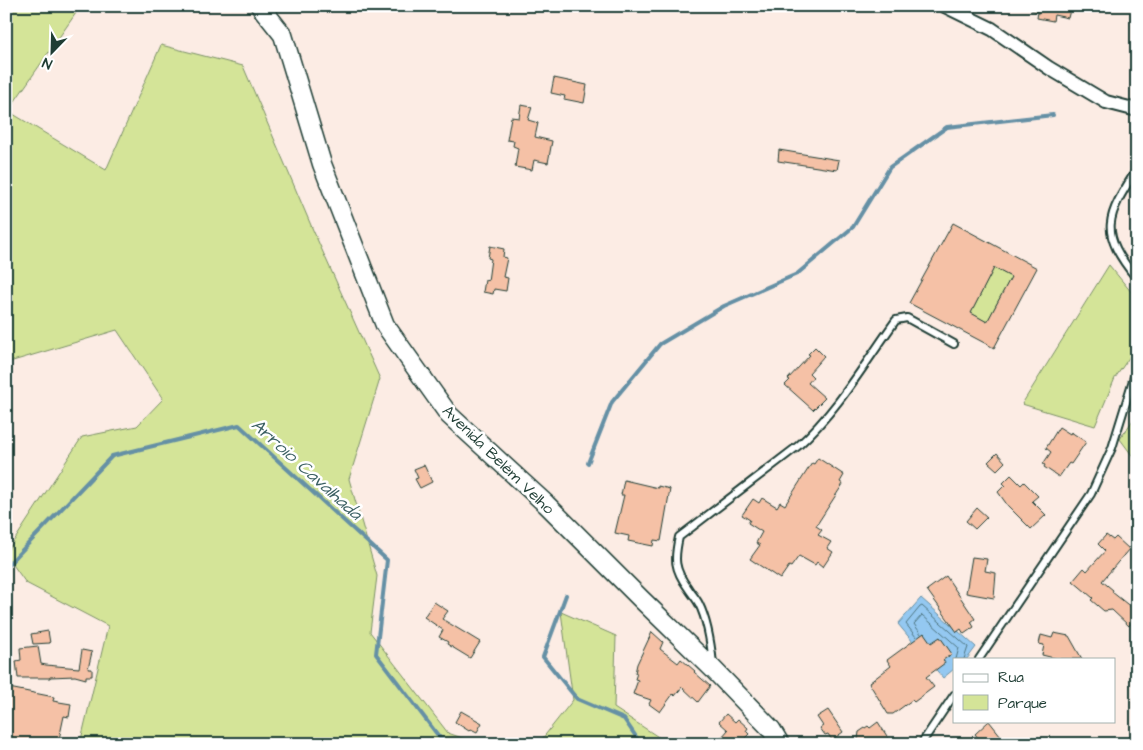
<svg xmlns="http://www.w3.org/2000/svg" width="1143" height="750" viewBox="0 0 1143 750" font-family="'Architects Daughter',sans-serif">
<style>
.green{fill:#d4e498;stroke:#7a9066}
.water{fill:#94c8f1;stroke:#6590a5}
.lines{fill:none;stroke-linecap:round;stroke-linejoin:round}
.shore{stroke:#4e7580;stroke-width:1}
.stream{stroke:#6590a5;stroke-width:4}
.building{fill:#f5c1a6;stroke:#1f3d34;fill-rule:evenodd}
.lane-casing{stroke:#1f3d34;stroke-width:10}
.street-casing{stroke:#1f3d34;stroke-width:16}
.secondary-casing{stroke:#1f3d34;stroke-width:21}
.lane{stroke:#fff;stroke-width:6}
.street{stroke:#fff;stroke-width:12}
.secondary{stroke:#fff;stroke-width:18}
.labels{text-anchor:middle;stroke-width:5;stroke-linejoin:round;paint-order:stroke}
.street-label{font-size:16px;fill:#1f3d34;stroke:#fff}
.water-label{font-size:18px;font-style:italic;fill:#3c6063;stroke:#fff}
</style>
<rect width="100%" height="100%" fill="#fcece4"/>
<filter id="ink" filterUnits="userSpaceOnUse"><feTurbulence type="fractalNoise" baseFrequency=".02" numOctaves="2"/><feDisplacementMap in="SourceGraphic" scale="10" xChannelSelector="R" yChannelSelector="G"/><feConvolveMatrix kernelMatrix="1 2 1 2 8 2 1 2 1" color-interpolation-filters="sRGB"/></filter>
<g filter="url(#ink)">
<!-- green -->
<path class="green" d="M6 6H68L76 13 8 111 106 170 161 45 243 66 313 230 380 379 349 479 377 576 370 632 448 733 479 744H80L108 626 26 583 6 555V553L82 437 137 426 163 399 117 330 6 363Z
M1109 265 1137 299V346L1115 378 1095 426 1022 404Z
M994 268 1011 277 987 322 971 313Z
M1137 414V462L1120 439Z
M561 612 616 636 614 708 669 744H538L573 700Z"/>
<!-- water -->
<path class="water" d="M921 598 976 647 967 659H954V669L943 678 898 624Z"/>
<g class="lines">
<!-- shore -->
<path class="shore" d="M921 634 914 624 922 615 959 648 956 659
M916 637 906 624 920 607 922 606 968 647 964 659"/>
<!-- stream -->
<path class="stream" d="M588 463 612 402 660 344 724 306 797 274 853 227 890 167 947 127 1053 115
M6 567 112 456 239 425 387 560 376 654 440 738 452 744
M566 595 543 657 577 699 624 719 641 744
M602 744 605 741 612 744"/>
</g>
<!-- building -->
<path class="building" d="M1032 6H1071L1068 18 1054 15 1053 21 1037 18 1038 12 1031 10Z
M554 78 587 85 584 103 564 99 565 96 551 93Z
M521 105 532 107 528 120 538 123 535 137 552 141 548 163 534 160 532 170 515 167 518 148 513 146 514 141 507 140 511 117 519 118Z
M779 150 839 160 837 170 778 161Z
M953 223 1037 268 994 348 909 303ZM994 268 1011 277 987 322 971 313Z
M490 246 504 249 503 257 507 258 503 277 508 278 506 291 494 289 493 294 483 292 485 280 488 281 491 259 488 258Z
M815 347 824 356 809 373 813 377 808 383 825 398 813 410 785 385 790 380 788 379 810 355 808 354Z
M1059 427 1070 434 1071 432 1086 442 1071 464 1069 463 1059 477 1044 467 1045 465 1043 464 1051 452 1046 448Z
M997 453 1005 462 997 470 988 462Z
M818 458 844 475 840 482 843 484 816 526 822 530 818 535 831 542 827 548 833 552 823 567 817 562 815 565 799 556 791 567 789 566 780 579 750 559 760 545 756 543 762 532 748 523 750 520 742 515 753 499 759 503 762 498 777 507 780 502 785 505 812 463 814 464Z
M424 465 432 482 420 488 415 479 418 478 414 469Z
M1011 475 1021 485 1024 482 1038 496 1032 501 1046 515 1031 529 1008 506 998 492 1005 485 1003 483Z
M624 480 658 488V486L670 489 661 541 654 540 653 546 628 541 629 536 615 533 624 495H621Z
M977 508 987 517 975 529 966 521Z
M1106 535 1113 540 1116 537 1129 549 1102 581 1113 590 1112 592 1137 612V616L1129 626 1112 610 1104 611 1091 600 1093 598 1073 581 1084 568 1087 571 1105 551 1098 544Z
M972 557 987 559 985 571 996 573 994 598 966 593Z
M946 576 975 619 971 622 974 627 964 634 961 629 957 632 927 590Z
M434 602 448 611 442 619 480 642 470 658 447 644 448 642 439 637 443 630 424 617Z
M48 631 50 643 33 644 31 634Z
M652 632 663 642 660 649 678 663 681 659 695 671 694 672 710 686 698 702 682 687 675 696 673 694 660 712 649 704 651 700 633 694 638 680 635 679 637 673H635L637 664Z
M924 633 931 643 940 637 952 654 943 660 945 663 926 677 934 687 914 702 912 700 893 714H888L869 683 891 666 887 660Z
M1054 633 1069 636 1082 659H1058L1042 655 1044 645 1039 644 1041 635 1052 638Z
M38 646 41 664 46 665 79 668 82 650 92 652 88 669H92V676H86V679L75 676 50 677V678H18L16 661 21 660 20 648Z
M9 688 54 697 53 701 71 704 69 717 64 716 58 744H23L15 739 13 741 6 735V699Z
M828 710 843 732 832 740 828 734 825 735 820 728 823 726 817 717Z
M461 711 482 723 477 732 471 729 469 731 455 722Z
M726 714 735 722 738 719 748 728 746 731 749 734 739 744H716L728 730 719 722Z
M989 721 1001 736 993 744H983L975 734Z
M878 722 892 744H861L858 739 859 732 868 726 870 728Z"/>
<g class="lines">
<!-- lane casing -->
<g class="lane-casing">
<path id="lane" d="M1137 169C1106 218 1098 231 1137 279
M979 659 1091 494 1112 448 1137 367
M713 664C711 644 708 622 699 604 696 598 691 593 688 588 674 569 674 559 679 537L798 446C838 410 865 363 896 320L907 318 954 344
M921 744 954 695"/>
</g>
<!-- street casing -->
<g class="street-casing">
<path id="street" d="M945 6 992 29 1049 68 1106 102 1137 110"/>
</g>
<!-- secondary casing -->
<g class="secondary-casing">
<path id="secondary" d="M260 6 283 35 322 164 385 325 449 415 546 504 640 598 713 669 771 729 780 744"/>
</g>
<!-- lane -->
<use href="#lane" class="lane"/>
<!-- street -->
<use href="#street" class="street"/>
<!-- secondary -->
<use href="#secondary" class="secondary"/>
</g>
</g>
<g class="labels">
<!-- street labels -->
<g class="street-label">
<text transform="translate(499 459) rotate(44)" y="6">Avenida Belém Velho</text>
</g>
<!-- water labels -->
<g class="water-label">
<text transform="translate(307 469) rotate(42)" y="6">Arroio Cavalhada</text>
</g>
</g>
<!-- margin -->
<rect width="1143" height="750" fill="none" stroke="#fff" stroke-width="25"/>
<rect x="12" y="12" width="1118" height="725" fill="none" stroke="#1f3d34" stroke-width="2" filter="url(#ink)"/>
<!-- legend -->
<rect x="953" y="658" width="162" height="65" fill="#ffffff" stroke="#a5b1ae"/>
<rect x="963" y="674" width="25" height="8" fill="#ffffff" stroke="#a5b1ae"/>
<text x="998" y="682" font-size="15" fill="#1f3d34">Rua</text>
<rect x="963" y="695" width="25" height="15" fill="#d4e498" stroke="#a5b1ae"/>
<text x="998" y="708" font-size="15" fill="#1f3d34">Parque</text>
<!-- north arrow -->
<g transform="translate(52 52) rotate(203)" stroke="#ffffff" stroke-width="4" paint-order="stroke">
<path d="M0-4L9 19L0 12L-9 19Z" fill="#1f3d34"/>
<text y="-8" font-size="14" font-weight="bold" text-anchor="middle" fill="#1f3d34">N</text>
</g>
</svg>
